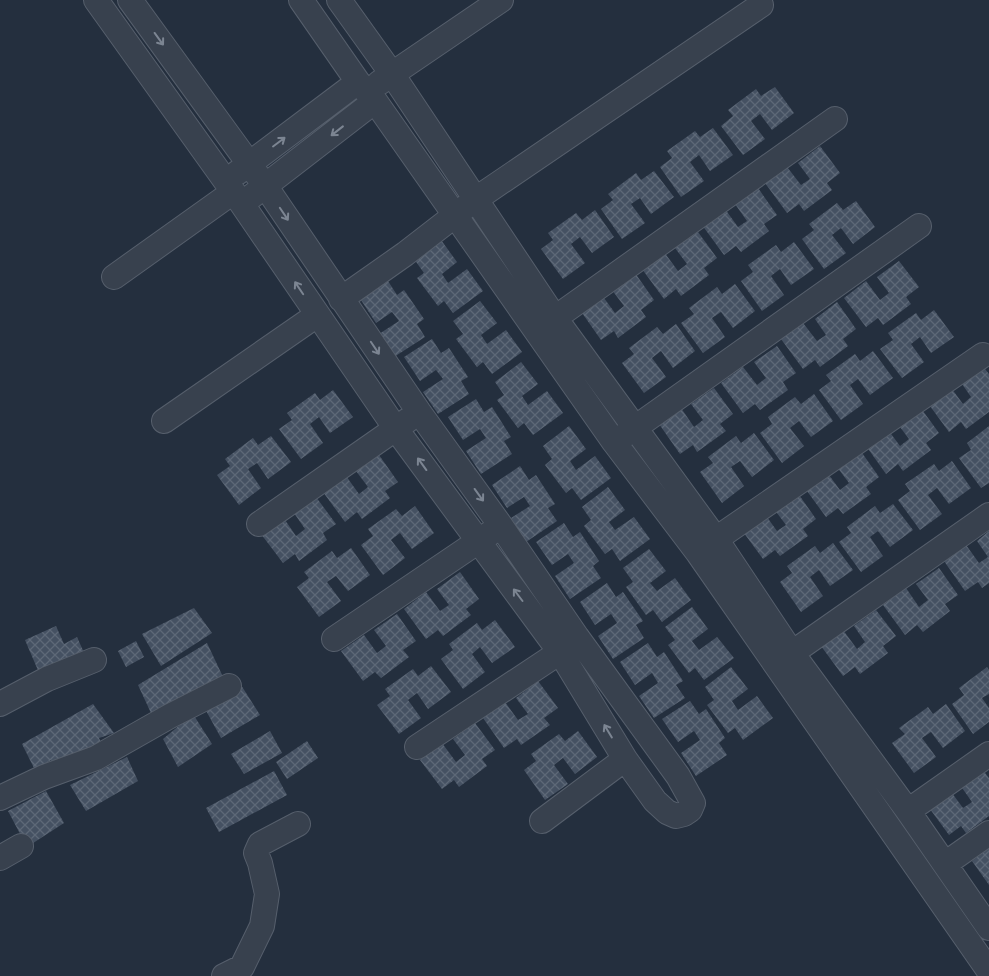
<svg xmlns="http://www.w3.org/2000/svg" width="989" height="976" viewBox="0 0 989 976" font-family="'IBM Plex Sans',sans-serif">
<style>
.building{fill:url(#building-cross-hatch)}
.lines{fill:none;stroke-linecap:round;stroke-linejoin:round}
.minor-casing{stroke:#565f6c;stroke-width:26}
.minor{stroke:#38414e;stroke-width:24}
.oneway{stroke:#7c8592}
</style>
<defs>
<pattern id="building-cross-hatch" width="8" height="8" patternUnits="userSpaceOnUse" patternTransform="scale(1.25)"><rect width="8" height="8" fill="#455162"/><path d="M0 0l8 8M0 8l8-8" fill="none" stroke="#5d6877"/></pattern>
</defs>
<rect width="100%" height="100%" fill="#242f3e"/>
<!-- building -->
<path class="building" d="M775 87 794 113 772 130 760 114 751 121 765 139 743 155 721 126 733 116 728 110 756 89 761 96Z
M713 128 733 155 710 171 699 155 690 162 704 181 681 197 660 167 672 158 667 151 695 131 700 137Z
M820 146 840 173 827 183 832 190 804 211 799 204 787 213 765 183 787 167 801 185 810 179 798 163Z
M654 171 674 197 651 214 640 198 631 204 645 223 622 239 601 209 613 200 608 194 636 173 641 180Z
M758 188 777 215 764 224 769 231 741 252 736 246 724 255 702 225 725 209 738 227 747 221 735 204Z
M856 201 875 227 853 244 841 228 832 235 846 253 824 269 802 239 814 230 809 224 837 203 843 210Z
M595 210 614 237 592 253 580 237 571 244 585 263 563 279 541 249 553 240 548 233 576 213 582 220Z
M698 232 717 258 704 268 709 275 681 296 676 289 664 299 642 269 664 252 678 271 687 264 675 248Z
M441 240 457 262 442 274 448 283 467 269 483 291 453 313 444 301 438 306 417 278 424 273 414 259Z
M794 242 814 269 791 285 780 269 771 276 784 295 762 311 741 281 753 272 748 265 776 245 781 252Z
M899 261 919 287 906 297 911 304 883 325 878 318 866 327 844 298 866 281 880 300 889 293 877 277Z
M635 273 654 300 641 310 646 317 618 338 614 331 601 340 580 310 601 294 615 313 624 306 612 290Z
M388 281 397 295 404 290 424 319 417 324 425 337 394 357 379 334 399 321 392 312 376 323 361 300Z
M735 284 755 311 733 328 721 312 712 318 725 337 703 353 681 323 694 314 689 308 717 287 722 294Z
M480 301 497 323 481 335 487 344 506 330 522 352 492 374 483 362 477 367 456 339 463 334 453 321Z
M837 302 856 329 843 339 848 346 820 367 815 360 803 369 781 339 803 323 817 341 826 335 815 319Z
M934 310 954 337 931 353 920 337 911 344 924 362 902 378 880 349 893 340 888 333 916 313 921 320Z
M676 324 695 351 673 368 661 351 652 358 666 377 644 393 622 363 634 354 629 348 657 327 663 334Z
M432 339 441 353 449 348 468 377 461 381 469 394 438 414 423 392 443 379 436 370 420 381 404 357Z
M777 346 796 373 783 382 788 390 760 410 755 404 743 413 721 383 743 367 757 385 766 378 754 362Z
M873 351 893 378 870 395 858 379 850 385 863 404 841 420 819 390 831 381 826 375 855 354 860 361Z
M521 362 538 384 522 396 528 405 547 391 563 413 533 435 524 423 518 428 497 400 504 395 495 382Z
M982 365 989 374V412L966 429 961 422 949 432 927 402 949 385 963 404 971 397 960 381Z
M714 388 733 414 720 424 726 431 697 452 693 445 680 454 659 424 681 408 694 427 703 420 691 404Z
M333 390 353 417 330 433 319 417 310 424 323 443 301 459 279 429 292 420 287 413 315 393 320 400Z
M814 394 833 421 811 437 799 421 790 428 804 446 782 463 760 433 772 424 768 417 795 397 801 404Z
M476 399 484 412 492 407 511 437 504 441 512 454 481 474 466 451 486 438 480 429 463 440 448 417Z
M920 407 939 433 926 443 931 450 903 471 898 464 886 474 864 443 886 427 900 446 909 439 897 423Z
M569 426 586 449 570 461 576 470 595 456 611 478 581 500 572 488 566 493 545 465 552 459 543 446Z
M989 426V483L981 488 959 458 971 450 967 443Z
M754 433 774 460 752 477 740 461 731 467 744 486 722 503 700 472 713 463 708 457 736 436 741 443Z
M271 436 291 462 268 479 257 463 248 469 261 488 239 505 217 475 230 466 225 459 253 438 258 445Z
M860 450 879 477 866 487 871 494 843 514 838 508 826 517 804 487 826 471 840 490 849 483 837 467Z
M379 455 398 482 385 491 390 498 362 519 357 512 345 522 323 492 346 476 359 494 368 487 356 471Z
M952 461 971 488 949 504 937 488 928 495 942 514 920 530 898 500 910 491 905 484 934 464 939 471Z
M520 466 529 480 536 475 555 504 548 508 557 521 526 542 511 518 530 506 524 497 507 508 492 485Z
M608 487 625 510 609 522 615 530 634 517 650 539 620 561 612 549 605 554 584 526 591 520 582 507Z
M797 492 816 519 803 529 808 536 780 556 775 550 763 559 741 529 764 513 777 531 786 525 774 509Z
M316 497 336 524 323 533 327 540 299 561 295 554 283 563 261 534 283 517 296 536 305 529 294 513Z
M893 504 913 530 890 547 878 531 870 537 883 556 861 572 839 542 851 533 847 527 875 506 880 513Z
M415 506 434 533 412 549 400 533 391 540 405 558 383 575 361 545 373 536 368 529 396 509 402 516Z
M564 523 573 537 580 532 599 561 593 566 601 578 570 599 555 576 574 563 568 554 552 565 536 542Z
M989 531V583L982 588 978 582 965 591 944 561 966 545 979 563 988 557 977 541Z
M833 543 853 570 830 586 819 570 810 577 823 596 801 612 780 582 792 573 787 566 815 546 820 553Z
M351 548 370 575 348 591 336 576 327 582 341 601 319 617 297 587 309 578 304 572 332 551 337 558Z
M649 549 666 571 650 583 657 591 675 578 691 600 662 622 653 610 646 615 626 587 633 582 623 568Z
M939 568 958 595 945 604 950 611 923 632 917 625 905 635 883 605 906 588 919 607 928 600 916 584Z
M460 572 479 599 466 609 471 615 443 636 438 630 426 639 404 609 426 592 440 611 449 605 437 589Z
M607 583 616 597 623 592 643 621 636 625 644 638 613 659 598 636 617 623 611 614 595 625 580 602Z
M692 607 708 629 692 641 699 650 717 637 734 658 704 680 695 668 689 673 668 645 675 640 665 627Z
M194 608 212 633 161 666 142 634Z
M876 610 896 636 883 646 888 653 860 674 855 667 843 676 821 646 843 630 857 649 865 642 854 626Z
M397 614 416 641 403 650 409 657 381 678 375 672 363 681 341 651 364 635 377 653 386 646 374 630Z
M495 620 515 647 492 663 480 647 472 654 485 672 463 689 441 659 453 650 449 644 477 623 482 630Z
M56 626 64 644 77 637 85 655 40 675 25 640Z
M136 641 144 657 126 667 118 651Z
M207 643 224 679 165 711 162 706 151 713 138 685Z
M648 643 657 657 664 652 683 681 676 685 685 698 654 718 639 696 658 683 652 673 635 685 620 662Z
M431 666 451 692 428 709 417 693 408 700 421 718 399 734 377 705 390 696 385 689 413 669 418 676Z
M731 667 748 689 732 701 738 710 757 696 773 718 743 740 735 728 728 733 707 705 714 700 705 687Z
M987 667 989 670V694L982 698 989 708V722L973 734 952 704 964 695 959 688Z
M538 681 558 708 544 718 550 725 521 745 517 739 504 748 483 718 505 702 518 720 528 714 516 698Z
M241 685 260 715 221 738 204 707Z
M690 701 699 714 706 709 725 738 719 743 727 755 696 776 681 753 700 740 694 731 678 742 662 719Z
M93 704 114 733 99 738 103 747 56 770 51 760 35 770 22 744Z
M946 704 965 731 943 748 931 732 922 738 936 757 914 773 892 743 905 734 899 728 928 707 933 714Z
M193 714 212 744 178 767 163 739Z
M475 723 495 750 482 759 487 766 459 787 454 780 442 789 420 760 442 743 456 762 465 755 453 739Z
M270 731 282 753 244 774 231 754Z
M578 731 597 757 575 774 563 758 554 765 568 784 545 800 524 770 536 761 531 754 559 734 565 741Z
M307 741 318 758 287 779 276 762Z
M127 757 138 781 86 811 70 785Z
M982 769 989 778V816L966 833 961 826 949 835 927 805 949 789 963 808 972 802 960 785Z
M274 771 287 795 219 832 206 808Z
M46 791 64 823 27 847 8 811Z
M989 838V885L972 861 984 852 979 845Z"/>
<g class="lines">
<!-- minor casing -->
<g class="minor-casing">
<path id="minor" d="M96 0 242 204 396 429 560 652 625 759 655 801 667 812 676 816 684 814 690 810 693 803 678 776 577 637 501 526 419 412 266 187 130 0
M301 0 358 82 375 101 614 442 698 553 989 971
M339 0 392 74 555 318 716 539 792 653 908 811 989 928
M379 83 501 0
M237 173 358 82
M252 196 375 101
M114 277 233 192
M341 299 405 254 476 199 761 5
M555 318 835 119
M164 421 317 315
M622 437 919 226
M259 524 408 420
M716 539 983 355
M334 639 492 532
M792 653 989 515
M0 704 47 679 94 660
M417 747 560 652 572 642
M0 798 44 777 96 758 170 716 229 686
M908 811 989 754
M542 821 625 759
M0 858 21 846
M945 864 989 833
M224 976 242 967 262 926 267 894 260 863 256 853 260 844 298 824"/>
</g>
<!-- minor -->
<use href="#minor" class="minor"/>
</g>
<!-- one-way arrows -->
<defs><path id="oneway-shaft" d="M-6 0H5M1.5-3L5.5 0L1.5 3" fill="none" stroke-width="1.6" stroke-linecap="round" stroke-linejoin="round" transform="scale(1.25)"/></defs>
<g class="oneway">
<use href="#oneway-shaft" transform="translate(159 39) rotate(54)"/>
<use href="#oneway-shaft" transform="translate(337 131) rotate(142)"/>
<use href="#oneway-shaft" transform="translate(279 142) rotate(-37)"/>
<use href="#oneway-shaft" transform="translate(284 214) rotate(56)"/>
<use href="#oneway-shaft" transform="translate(299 288) rotate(-124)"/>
<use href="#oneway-shaft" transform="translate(375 348) rotate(56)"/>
<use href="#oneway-shaft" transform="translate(422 464) rotate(-126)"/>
<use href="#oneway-shaft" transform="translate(479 495) rotate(54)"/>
<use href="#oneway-shaft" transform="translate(518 595) rotate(-127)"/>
<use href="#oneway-shaft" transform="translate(608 731) rotate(-121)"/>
</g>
</svg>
